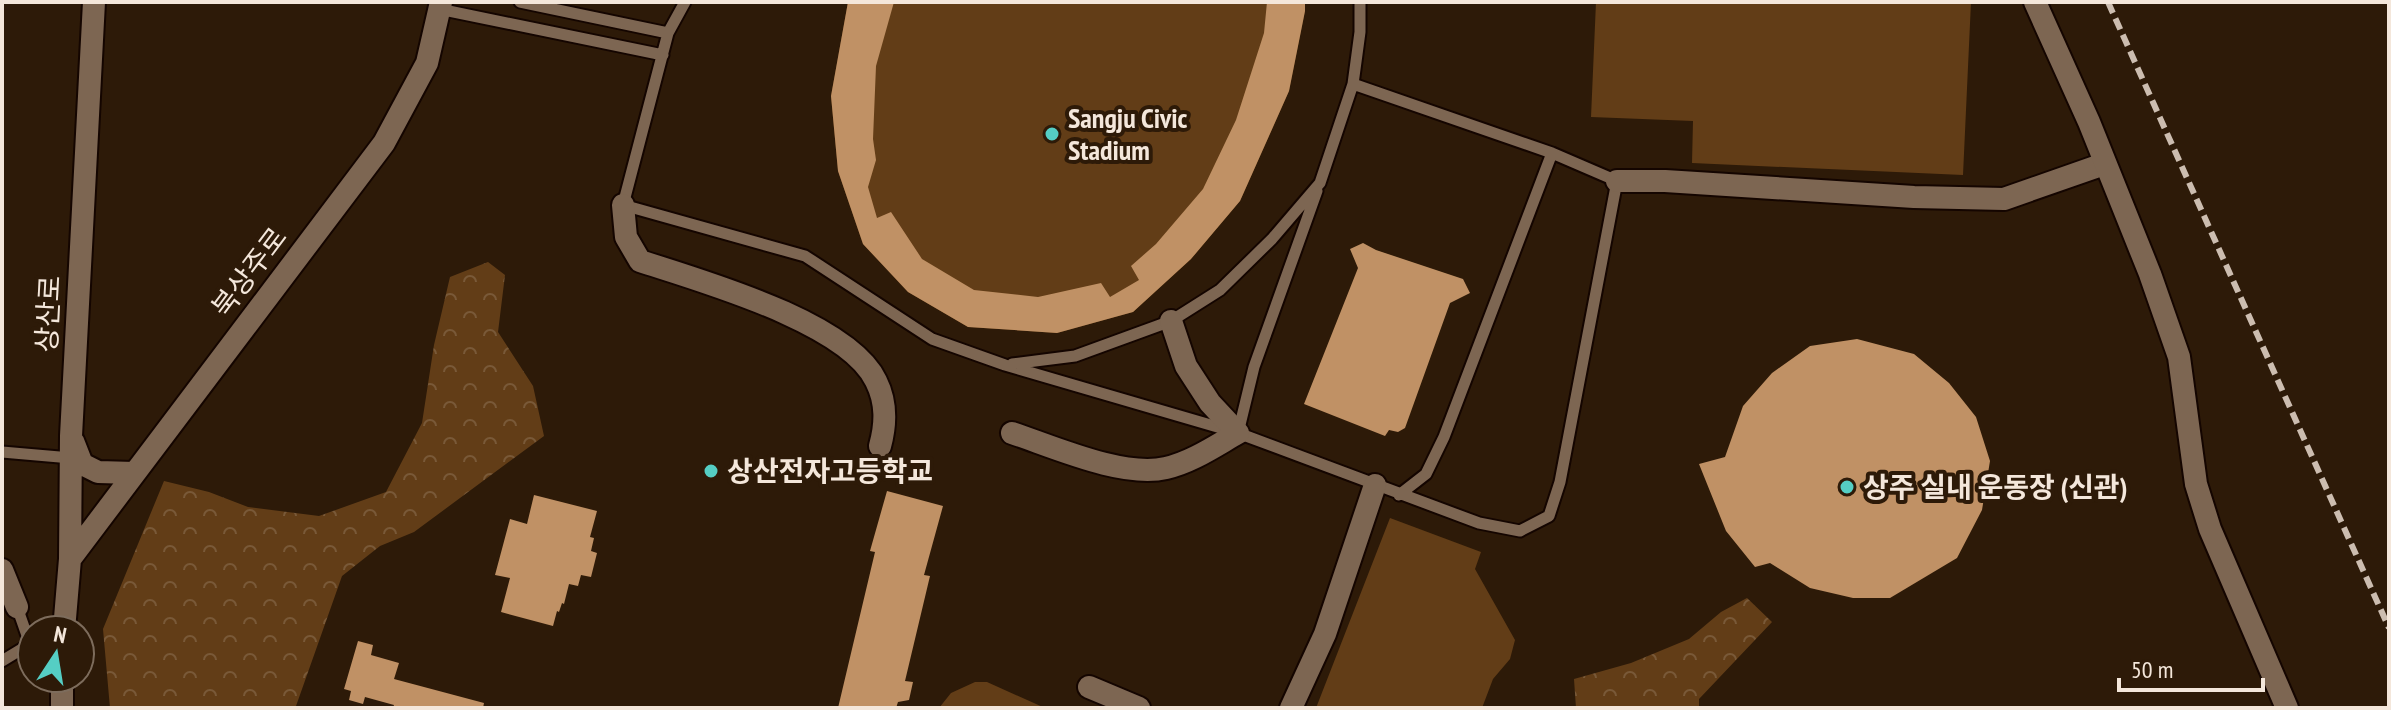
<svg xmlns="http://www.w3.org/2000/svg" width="2391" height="710" viewBox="0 0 2391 710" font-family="'PT Sans Narrow','Noto Sans KR',sans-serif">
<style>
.green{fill:#623d17}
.forest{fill:url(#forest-crowns)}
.building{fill:#c09165}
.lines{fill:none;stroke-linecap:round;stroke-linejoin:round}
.service-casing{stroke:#140500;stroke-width:15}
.minor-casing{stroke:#140500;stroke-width:26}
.tertiary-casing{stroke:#140500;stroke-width:26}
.service{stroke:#7d6652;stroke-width:11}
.minor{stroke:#7d6652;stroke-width:22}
.tertiary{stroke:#7d6652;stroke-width:22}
.rail{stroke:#ccbdb0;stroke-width:6;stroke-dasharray:12 6;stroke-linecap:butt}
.poi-dot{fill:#55cec4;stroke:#2d1a08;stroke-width:3}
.labels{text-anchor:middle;stroke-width:8;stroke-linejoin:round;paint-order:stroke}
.poi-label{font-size:28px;font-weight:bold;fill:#f4e7db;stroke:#2d1a08;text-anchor:start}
.street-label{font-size:28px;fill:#f4e7db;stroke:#2d1a08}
</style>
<defs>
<pattern id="forest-crowns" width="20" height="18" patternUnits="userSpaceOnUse" patternTransform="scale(2)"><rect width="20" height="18" fill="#623d17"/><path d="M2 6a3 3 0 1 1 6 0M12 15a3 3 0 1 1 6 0" fill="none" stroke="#795938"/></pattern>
</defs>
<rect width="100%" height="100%" fill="#2d1a08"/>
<!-- green -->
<path class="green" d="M848 2H1305V11L1289 91 1240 201 1191 259 1133 312 1057 333 968 327 908 292 863 244 838 171 831 96Z
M1596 2H1971L1963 175 1692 163 1693 121 1591 117Z
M1390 518 1481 552 1475 569 1515 640 1510 659 1493 679 1482 708H1316Z
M975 682H987L1045 708H939L951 693Z"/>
<!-- forest -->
<path class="forest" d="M488 262 505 275 498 332 533 386 544 436 414 532 380 546 342 576 296 706 297 708H110L103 629 164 481 209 492 248 507 319 516 386 492 422 423 434 345 450 277Z
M1747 598 1772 622 1699 699V708H1576L1574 679 1631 663 1689 639 1721 612Z"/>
<!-- building -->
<path class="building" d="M848 2H894L876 66 873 139 876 160 868 187 877 218 891 212 922 259 974 290 1038 297 1101 283 1110 297 1139 280 1131 266 1156 244 1203 189 1236 120 1264 33 1267 2H1305V11L1289 91 1240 201 1191 259 1133 312 1057 333 968 327 908 292 863 244 838 171 831 96Z
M1363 243 1376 250 1463 279 1470 293 1450 303 1405 428 1398 432 1389 430 1385 436 1304 404 1358 268 1350 249Z
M1857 339 1914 354 1949 383 1976 417 1990 461 1982 510 1957 558 1890 598H1853L1810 588 1770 563 1755 567 1726 531 1699 464 1725 457 1743 406 1772 373 1810 346Z
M887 491 943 506 924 575 930 576 905 681 913 682 909 700 898 702 896 708H838L875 552 870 551Z
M534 495 597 511 590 537 594 538 591 551 597 553 591 577 581 575 578 586 569 584 564 604 562 603 559 612 557 611 553 626 501 612 510 578 495 575 510 519 527 524Z
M358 641 373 645 371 655 399 663 394 679 484 703 483 708H393L394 705 365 697 363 704 349 700 351 691 344 689Z"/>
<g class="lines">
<!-- service casing -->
<g class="service-casing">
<path id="service" d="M520 2 668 33
M685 2 668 33 623 205 805 256 932 339 1005 365 1238 433 1479 523 1520 531 1549 516 1560 482 1617 181 1552 153 1353 84 1360 32V2
M439 9 663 55
M1012 364 1075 356 1171 321 1220 290 1272 239 1320 183 1353 84
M1238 433 1254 367 1317 191
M2 452 71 458
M1399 495 1426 474 1444 437 1552 153
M2 661 30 644 17 607"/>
</g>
<!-- minor casing -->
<g class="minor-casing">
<path id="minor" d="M1617 181H1665L1914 197 2004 199 2104 164
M623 205 626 237 640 261C701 281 848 322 876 381 887 403 886 424 880 446
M1012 433C1054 447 1123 478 1166 468 1192 462 1215 446 1238 433L1210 403 1186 366 1171 321
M2 570 17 607
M1089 687 1139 708
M1291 708 1325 634 1375 485"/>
</g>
<!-- tertiary casing -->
<g class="tertiary-casing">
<path id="tertiary" d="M2035 2 2089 122 2150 274 2179 357 2196 484 2210 529 2287 708
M73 441 82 464 98 472 134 473
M70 559 384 143 427 63 441 2
M64 630 70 559 71 436 94 2
M62 708V678"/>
</g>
<!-- service -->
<use href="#service" class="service"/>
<!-- minor -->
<use href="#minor" class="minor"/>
<!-- tertiary -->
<use href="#tertiary" class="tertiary"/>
<!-- rail -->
<path class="rail" d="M2108 2 2389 628"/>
</g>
<!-- markers -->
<g class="poi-dot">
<circle cx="1052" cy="134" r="8"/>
<circle cx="711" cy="471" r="8"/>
<circle cx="1847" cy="487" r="8"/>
</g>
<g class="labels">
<!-- poi labels -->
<g class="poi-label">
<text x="1068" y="128">Sangju Civic<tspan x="1068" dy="32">Stadium</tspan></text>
<text x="727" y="481">상산전자고등학교</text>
<text x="1863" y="497">상주 실내 운동장 (신관)</text>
</g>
<!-- street labels -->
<g class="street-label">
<text transform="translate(249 272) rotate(-53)" y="10">북상주로</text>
<text transform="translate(48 314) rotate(-87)" y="10">상산로</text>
</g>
</g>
<!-- border -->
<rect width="2391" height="710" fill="none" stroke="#f4e7db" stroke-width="8"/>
<!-- north arrow -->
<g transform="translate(56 654) rotate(12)"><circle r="38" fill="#2d1a08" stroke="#7d6c5c" stroke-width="2"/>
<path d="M0-6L14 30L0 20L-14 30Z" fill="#55cec4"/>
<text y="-12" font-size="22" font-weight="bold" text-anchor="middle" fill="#f4e7db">N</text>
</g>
<!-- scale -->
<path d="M2119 678v12h144v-12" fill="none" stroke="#f4e7db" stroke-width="4"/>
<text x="2131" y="678" font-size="24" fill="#f4e7db" stroke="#2d1a08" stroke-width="6" paint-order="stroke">50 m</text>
</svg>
